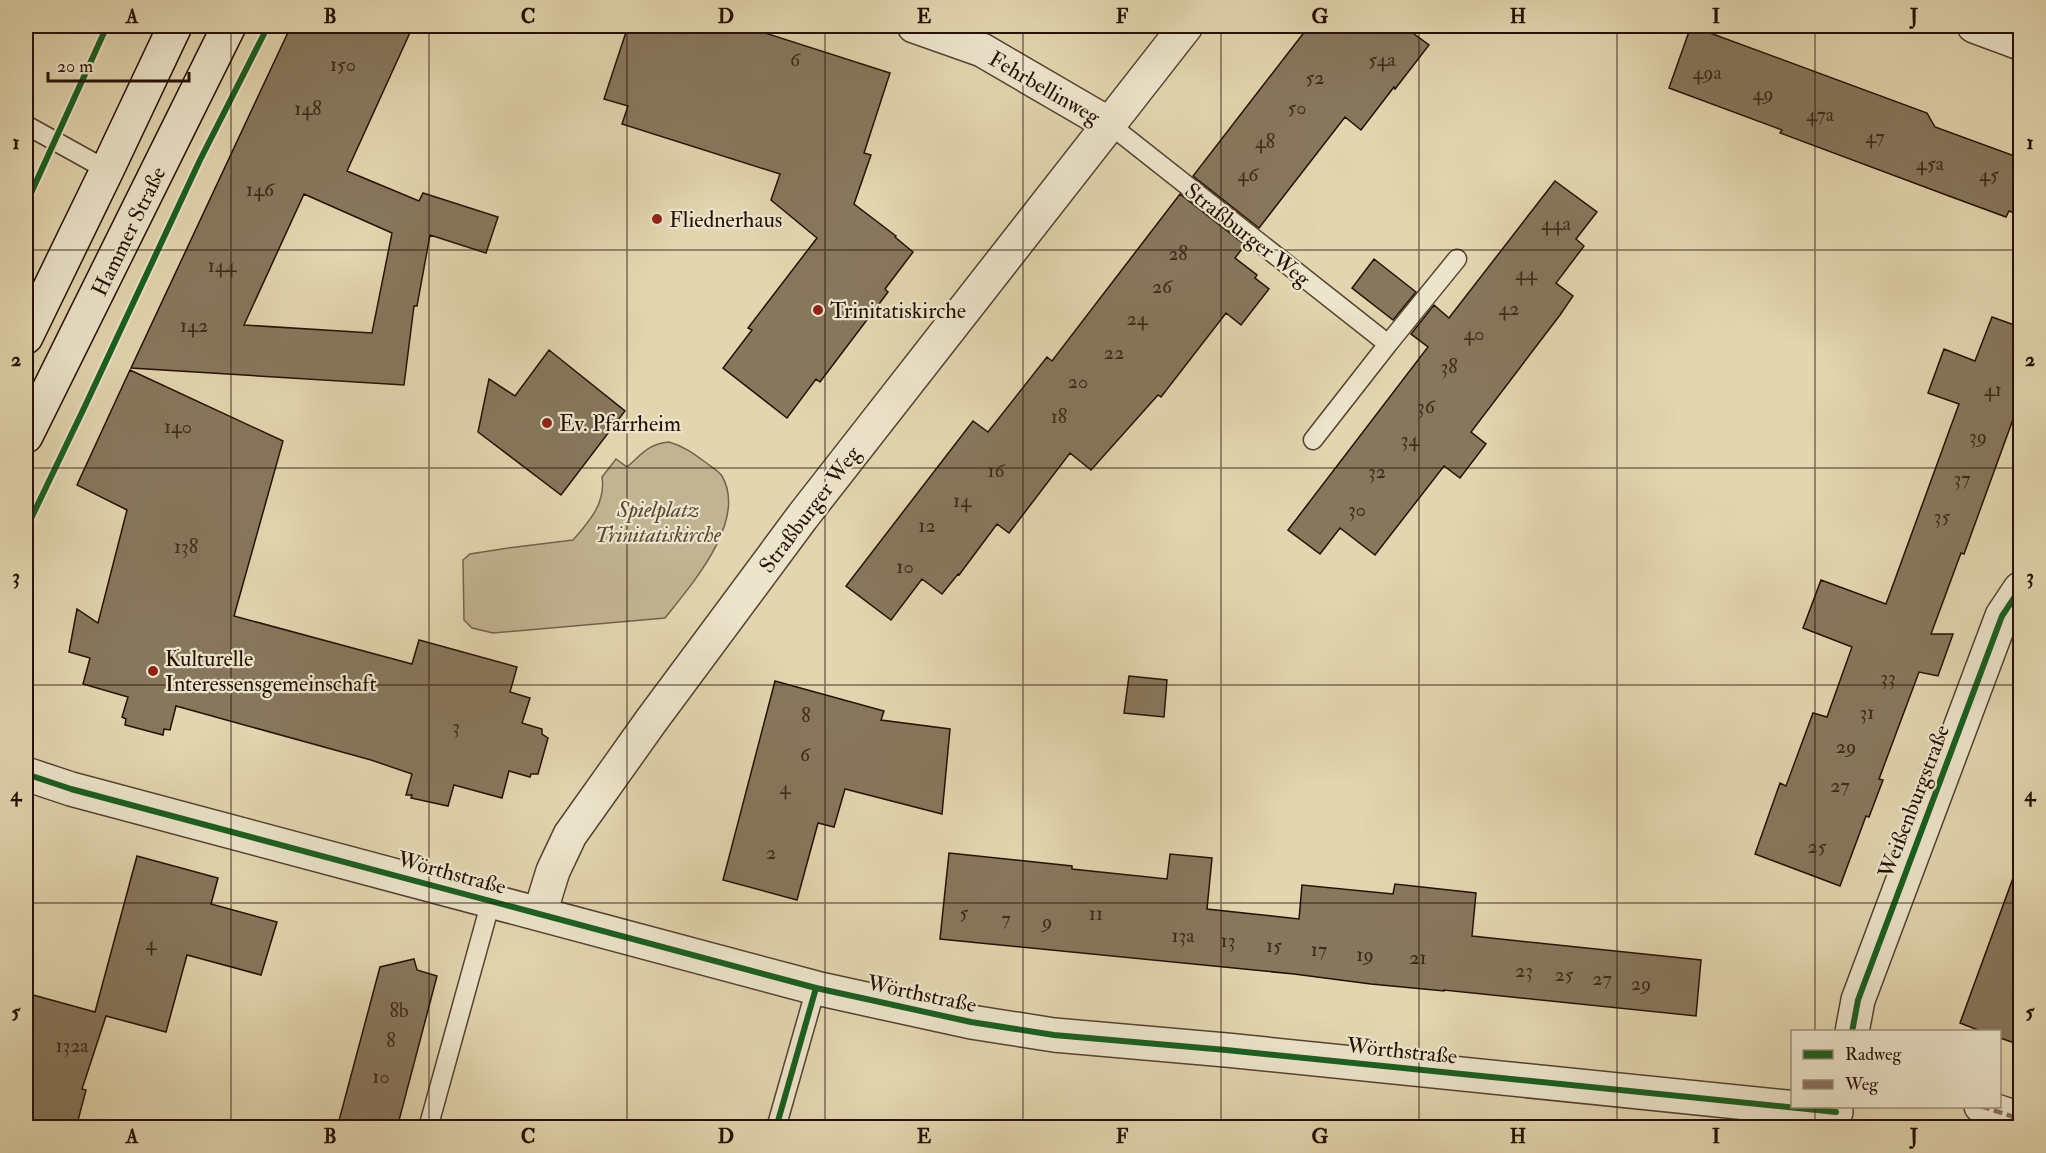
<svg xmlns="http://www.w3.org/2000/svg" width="2046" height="1153" viewBox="0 0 2046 1153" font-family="'IM FELL Double Pica',serif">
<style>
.green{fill:#c2b492;stroke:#74624b;stroke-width:1.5}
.building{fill:#87775d;stroke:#251104;stroke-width:1.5;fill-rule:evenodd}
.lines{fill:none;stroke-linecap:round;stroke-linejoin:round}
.lane-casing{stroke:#54422f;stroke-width:21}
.street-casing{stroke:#54422f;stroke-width:36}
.secondary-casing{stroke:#251104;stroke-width:36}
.lane{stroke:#ece4cb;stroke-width:18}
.street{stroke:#ece4cb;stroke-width:33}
.secondary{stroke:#ece4cb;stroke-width:33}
.quiet{stroke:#8d6e63;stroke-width:4.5;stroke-dasharray:9 4.5;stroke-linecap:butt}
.cycleway-casing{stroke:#ece4cb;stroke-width:10}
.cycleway{stroke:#1b5e20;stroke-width:6}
.grid{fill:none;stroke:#251104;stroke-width:1.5;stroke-opacity:0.55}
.poi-dot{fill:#8f2418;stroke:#ece4cb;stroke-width:2}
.labels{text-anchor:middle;stroke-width:4.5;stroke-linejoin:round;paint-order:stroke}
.number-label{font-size:20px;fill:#3e2a1a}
.street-label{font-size:22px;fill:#251104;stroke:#ece4cb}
.poi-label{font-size:22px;fill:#251104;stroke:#ece4cb;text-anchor:start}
.park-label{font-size:22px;font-style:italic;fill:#5c4a36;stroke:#ece4cb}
.neatline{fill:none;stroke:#251104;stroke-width:2}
.grid-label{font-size:20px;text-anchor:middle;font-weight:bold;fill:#251104}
</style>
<rect width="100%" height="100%" fill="#e2d5af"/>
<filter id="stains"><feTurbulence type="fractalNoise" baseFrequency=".00333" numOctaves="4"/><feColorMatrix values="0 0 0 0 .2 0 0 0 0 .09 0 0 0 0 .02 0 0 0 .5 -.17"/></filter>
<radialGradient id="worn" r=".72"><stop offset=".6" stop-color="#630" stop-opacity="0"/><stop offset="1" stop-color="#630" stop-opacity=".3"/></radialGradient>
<!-- green -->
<path class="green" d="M669 442C683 446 693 453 705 462 710 466 719 471 722 476 748 521 691 585 665 618L493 633 472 628 464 620 463 560 470 554 508 548 573 540C589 522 606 503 602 477L616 459 627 467C642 454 648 444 669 442Z"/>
<!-- building -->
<path class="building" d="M291 26H413L347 171 419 201 423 193 498 217 486 253 430 235 417 306H414L404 385 131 368ZM304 194 392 233 372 333 244 325Z
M628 26H743L890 73 864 153 871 155 854 204 896 236 895 237 913 252 885 289 888 292 820 382 816 379 787 418 723 368 752 330 748 328 817 238 771 200 780 174 622 124 628 106 604 99Z
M1309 26H1403L1429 45 1395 89 1394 87 1361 130 1345 117 1259 228 1193 176Z
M1691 26 1927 113 1935 127 2020 158V215L2009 211 2006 217 1949 196 1780 133 1782 130 1669 88Z
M1555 181 1597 212 1576 239 1584 246 1556 283 1573 296 1560 315 1471 432 1486 444 1460 478 1444 466 1375 555 1340 528 1320 554 1288 530 1428 347 1411 334 1434 305 1449 318Z
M1180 194 1245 245 1235 258 1257 275 1255 278 1269 289 1241 325 1226 313 1161 397 1158 395 1091 470 1070 453 1009 533 997 524 959 575 958 574 942 594 922 579 891 620 846 586 973 421 988 432 1047 357 1052 361Z
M1374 259 1416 292 1393 320 1352 288Z
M1992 317 2020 327V400L1964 554 1961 553 1931 634H1953L1938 676 1919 672 1879 779 1883 780 1869 817 1866 816 1840 886 1755 854 1780 783 1786 786 1813 713 1827 717 1852 647 1803 628 1821 580 1886 604 1959 404 1928 393 1944 349 1975 361Z
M549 350 625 411 561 495 478 432 489 379 515 396Z
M130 370 283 441 234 616 412 664 419 640 517 667 510 692 530 698 522 723 542 729V734L548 738 538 774H531L530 777 509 771 502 798 454 785 448 806 411 798 412 795H406L412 774 371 760 176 706 170 730 164 729 163 735 125 725 126 719 122 717 128 697 83 684 90 658 69 652 77 609 98 623 127 510 77 485Z
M1129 676 1167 680 1164 717 1124 713Z
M775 681 884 711 881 720 950 729 942 814 845 789 834 827 818 823 797 900 723 880Z
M949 853 1072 866V869L1167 879 1170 854 1212 858 1207 909 1299 919 1302 885 1393 894 1395 884 1476 893 1472 936 1701 960 1696 1016 1444 990V991L1371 984 1294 974 940 939Z
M137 856 218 878 211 904 277 922 261 975 187 955 166 1032 106 1016 82 1089 86 1090 76 1128H26V993L95 1012Z
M2016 870 2020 871V1045L2000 1038V1032H1983L1960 1023Z
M414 959 417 970 437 976 397 1128H337L380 967Z"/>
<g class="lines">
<!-- lane casing -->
<g class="lane-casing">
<path id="lane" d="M1109 124 1388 344 1313 440
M26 125 107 170
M1388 344 1457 259
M428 1128 491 901
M776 1128 816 988"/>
</g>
<!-- street casing -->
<g class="street-casing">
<path id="street" d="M914 26 982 50 1109 124
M1974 26 2020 43
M26 774 71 789 816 988 971 1022 1054 1035 1226 1050 1836 1112
M540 913 553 871 570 835 651 721 803 516 1186 26
M1852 1032 1858 1000 2002 616 2020 589
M1981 1106 2020 1119"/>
</g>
<!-- secondary casing -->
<g class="secondary-casing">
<path id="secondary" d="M26 337 107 170 175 26
M26 436 229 26"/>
</g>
<!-- lane -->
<use href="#lane" class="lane"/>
<!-- street -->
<use href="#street" class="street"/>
<!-- secondary -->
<use href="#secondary" class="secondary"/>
<!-- quiet -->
<path class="quiet" d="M1981 1106 2020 1119"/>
<!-- cycleway casing -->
<g class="cycleway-casing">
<path id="cycleway" d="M26 204 107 26
M26 529 85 406 200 160 268 26
M26 774 71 789 816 988 971 1022 1054 1035 1226 1050 1836 1112
M1852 1032 1858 1000 2002 616 2020 589
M776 1128 816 988"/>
</g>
<!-- cycleway -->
<use href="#cycleway" class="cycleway"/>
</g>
<!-- grid -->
<path class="grid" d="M231 26V1128M429 26V1128M627 26V1128M825 26V1128M1023 26V1128M1221 26V1128M1419 26V1128M1617 26V1128M1815 26V1032M26 250H2020M26 468H2020M26 685H2020M26 903H2020M1815 1106V1128"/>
<!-- markers -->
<g class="poi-dot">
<circle cx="657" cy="219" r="6"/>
<circle cx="818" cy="310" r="6"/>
<circle cx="547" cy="423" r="6"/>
<circle cx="153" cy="671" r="6"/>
</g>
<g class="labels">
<!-- number labels -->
<g class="number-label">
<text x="795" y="66">6</text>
<text x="1382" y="66">54a</text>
<text x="343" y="71">150</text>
<text x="1707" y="79">49a</text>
<text x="1315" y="84">52</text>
<text x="1763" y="100">49</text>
<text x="1297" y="114">50</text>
<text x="308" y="115">148</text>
<text x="1820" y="121">47a</text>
<text x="1875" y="143">47</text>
<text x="1265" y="148">48</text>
<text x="1930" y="170">45a</text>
<text x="1248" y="181">46</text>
<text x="1989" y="181">45</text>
<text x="260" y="196">146</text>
<text x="1556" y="230">44a</text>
<text x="1178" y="260">28</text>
<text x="222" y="272">144</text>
<text x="1526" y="280">44</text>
<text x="1162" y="293">26</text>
<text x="1509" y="315">42</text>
<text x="1137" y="325">24</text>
<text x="194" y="332">142</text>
<text x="1474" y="340">40</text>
<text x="1114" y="359">22</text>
<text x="1449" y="373">38</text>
<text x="1078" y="388">20</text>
<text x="1993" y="396">41</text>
<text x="1426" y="413">36</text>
<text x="1059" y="423">18</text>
<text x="178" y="433">140</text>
<text x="1978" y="443">39</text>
<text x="1410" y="446">34</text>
<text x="996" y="477">16</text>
<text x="1377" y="478">32</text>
<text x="1962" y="485">37</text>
<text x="962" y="507">14</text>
<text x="1357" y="516">30</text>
<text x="1942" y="523">35</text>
<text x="927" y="532">12</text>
<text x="186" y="553">138</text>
<text x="905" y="573">10</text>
<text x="1888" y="684">33</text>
<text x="1867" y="719">31</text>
<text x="806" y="722">8</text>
<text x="456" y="733">3</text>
<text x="1846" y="753">29</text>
<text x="805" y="761">6</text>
<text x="1840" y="792">27</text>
<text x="785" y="794">4</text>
<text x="1817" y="853">25</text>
<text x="771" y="859">2</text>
<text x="964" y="919">5</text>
<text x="1096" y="920">11</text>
<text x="1006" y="925">7</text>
<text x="1047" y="928">9</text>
<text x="1183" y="942">13a</text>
<text x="1228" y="947">13</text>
<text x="151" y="950">4</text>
<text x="1274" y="952">15</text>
<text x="1319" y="956">17</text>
<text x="1365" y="961">19</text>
<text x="1418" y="964">21</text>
<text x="1524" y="977">23</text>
<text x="1564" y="981">25</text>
<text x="1602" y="985">27</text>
<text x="1641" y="990">29</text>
<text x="399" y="1017">8b</text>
<text x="391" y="1047">8</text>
<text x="72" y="1052">132a</text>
<text x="381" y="1083">10</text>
</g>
<!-- street labels -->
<g class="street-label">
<text transform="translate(1045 87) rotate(30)" y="8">Fehrbellinweg</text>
<text transform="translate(128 231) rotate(-64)" y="8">Hammer Straße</text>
<text transform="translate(1248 234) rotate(38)" y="8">Straßburger Weg</text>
<text transform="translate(809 509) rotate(-53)" y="8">Straßburger Weg</text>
<text transform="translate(1913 801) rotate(-69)" y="8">Weißenburgstraße</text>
<text transform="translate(452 872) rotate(15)" y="8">Wörthstraße</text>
<text transform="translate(922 993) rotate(12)" y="8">Wörthstraße</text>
<text transform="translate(1402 1050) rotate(6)" y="8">Wörthstraße</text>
</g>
<!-- poi labels -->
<g class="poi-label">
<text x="669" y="227">Fliednerhaus</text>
<text x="830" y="318">Trinitatiskirche</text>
<text x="559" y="431">Ev. Pfarrheim</text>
<text x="165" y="666">Kulturelle<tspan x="165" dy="25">Interessensgemeinschaft</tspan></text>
</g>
<!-- park labels -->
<g class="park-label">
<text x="658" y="517">Spielplatz<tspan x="658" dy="25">Trinitatiskirche</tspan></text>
</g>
</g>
<!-- margin -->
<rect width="2046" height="1153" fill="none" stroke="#e2d5af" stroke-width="66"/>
<!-- legend -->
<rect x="1791" y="1030" width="210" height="78" fill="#ece4cb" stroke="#9c907b" stroke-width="1.5"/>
<rect x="1803" y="1050" width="30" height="9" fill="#1b5e20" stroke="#9c907b" stroke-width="1.5"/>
<text x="1845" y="1060" font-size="18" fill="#251104">Radweg</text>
<rect x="1803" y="1080" width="30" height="9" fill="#8d6e63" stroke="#9c907b" stroke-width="1.5"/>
<text x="1845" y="1090" font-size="18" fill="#251104">Weg</text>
<!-- scale -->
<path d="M48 72v9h141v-9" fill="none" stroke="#251104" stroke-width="3"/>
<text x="57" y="72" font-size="18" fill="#251104" stroke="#ece4cb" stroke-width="4.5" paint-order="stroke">20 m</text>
<rect x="33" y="33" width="1980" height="1087" class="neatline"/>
<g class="grid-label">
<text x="132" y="23">A</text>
<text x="330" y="23">B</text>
<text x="528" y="23">C</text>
<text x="726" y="23">D</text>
<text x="924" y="23">E</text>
<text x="1122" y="23">F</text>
<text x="1320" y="23">G</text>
<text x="1518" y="23">H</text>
<text x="1716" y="23">I</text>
<text x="1914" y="23">J</text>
<text x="16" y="149">1</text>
<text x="2030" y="149">1</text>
<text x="16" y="366">2</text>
<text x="2030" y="366">2</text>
<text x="16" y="583">3</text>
<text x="2030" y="583">3</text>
<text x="16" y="801">4</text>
<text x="2030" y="801">4</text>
<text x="16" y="1018">5</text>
<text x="2030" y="1018">5</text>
<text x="132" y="1143">A</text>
<text x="330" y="1143">B</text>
<text x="528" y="1143">C</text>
<text x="726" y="1143">D</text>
<text x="924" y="1143">E</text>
<text x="1122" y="1143">F</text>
<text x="1320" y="1143">G</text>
<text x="1518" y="1143">H</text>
<text x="1716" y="1143">I</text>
<text x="1914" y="1143">J</text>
</g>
<rect width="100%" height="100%" filter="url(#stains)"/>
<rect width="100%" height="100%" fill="url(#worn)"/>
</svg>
